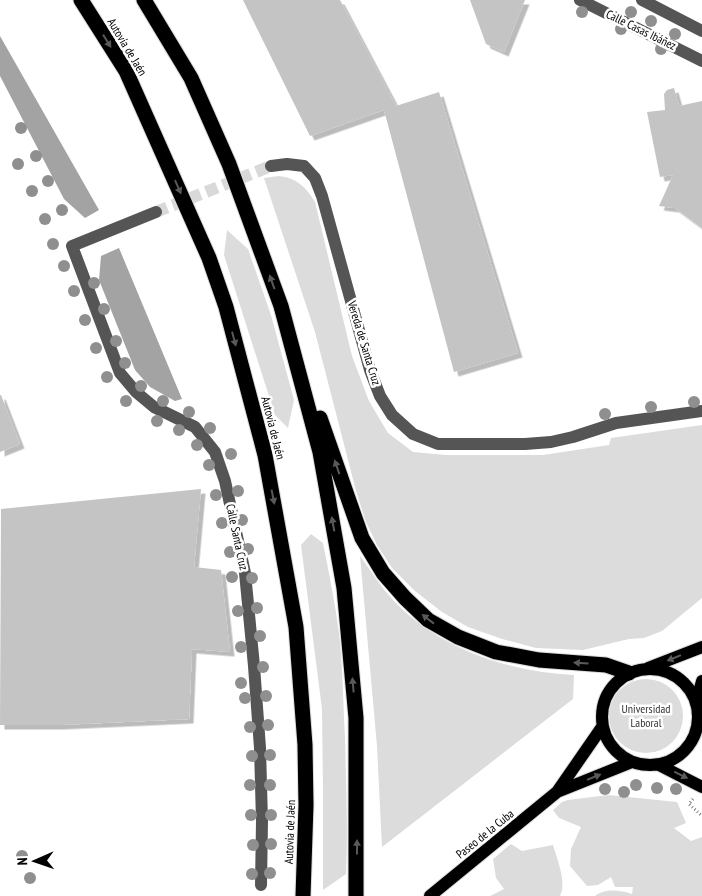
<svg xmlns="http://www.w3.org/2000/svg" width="702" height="896" viewBox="0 0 702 896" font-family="'PT Sans Narrow',sans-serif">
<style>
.green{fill:#dcdcdc}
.water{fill:#a3a3a3}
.building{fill:#c4c4c4;filter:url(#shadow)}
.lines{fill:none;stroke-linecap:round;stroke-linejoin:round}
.minor-tunnel{stroke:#d9d9d9;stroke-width:12;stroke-dasharray:12 6;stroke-linecap:butt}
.major-casing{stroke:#dbdbdb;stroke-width:14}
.highway-casing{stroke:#dbdbdb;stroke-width:17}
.path{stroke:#777;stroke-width:3;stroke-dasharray:1 2.5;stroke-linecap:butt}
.minor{stroke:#555;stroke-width:12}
.major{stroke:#000;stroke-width:12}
.highway{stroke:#000;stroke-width:15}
.tree{fill:#8f8f8f}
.oneway{fill:#595959}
.labels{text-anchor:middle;stroke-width:5;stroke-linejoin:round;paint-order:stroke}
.street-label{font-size:12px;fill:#000;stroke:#fff}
.park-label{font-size:12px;fill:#333;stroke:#fff}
</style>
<defs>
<filter id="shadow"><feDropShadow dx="4.5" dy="4.5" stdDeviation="0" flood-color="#0004"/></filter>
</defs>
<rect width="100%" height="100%" fill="#fff"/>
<!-- green -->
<path class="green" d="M279 176C297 178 306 187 315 202L352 356 369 401 388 433 413 452 446 455H543L609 445 611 438 702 425V598L662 631 644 638 629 639 583 650 536 648 502 639 468 627 442 612 415 591 392 568 377 545 366 522 356 491 315 332 264 178Z
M227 230 248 249 271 315 294 400 288 428 275 415 224 255Z
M311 534 323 543C329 573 335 603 339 633 343 668 343 702 345 737 346 783 348 828 346 874L323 890V791L322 709 301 545Z
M360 556C368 566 374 577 382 587 428 646 503 671 574 675L573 699 382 847 377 746Z
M609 716a37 37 0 1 1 74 0a37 37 0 1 1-74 0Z
M608 795 677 802 686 823 674 828 691 841 702 837V896H595C605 888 620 890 632 894L633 887H615L611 877 598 885 587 886 570 866 571 849 581 827 559 818 553 810 562 802 568 800Z
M511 844 522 851 553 845C557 859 567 882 560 896H490L504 889 496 878 493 859Z"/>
<!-- water -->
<path class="water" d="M0 36 99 210 85 218 64 199 0 76Z
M119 248 182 399 175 401 150 387 135 370 99 280 101 256Z"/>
<!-- building -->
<path class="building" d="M243 0H340L396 106 439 92 518 353 454 372 384 110 310 136Z
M470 0H525L504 52 486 44Z
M674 88 679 106 702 101V228L675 208 659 206 673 175 660 177 647 112 665 110 664 94 667 90Z
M0 395H1L20 444 0 452Z
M201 489 194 567 221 570 230 652 192 649 189 719 59 725H0L1 509Z"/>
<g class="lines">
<!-- minor-tunnel -->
<path class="minor-tunnel" d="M156 212 271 166"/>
<!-- major casing -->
<g class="major-casing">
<path id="major" d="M648 668 702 647
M602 717a48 48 0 1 1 96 0a48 48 0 1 1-96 0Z
M696 703 702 681
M659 765 702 787
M557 792 632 762
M430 896 557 792 602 727"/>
</g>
<!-- highway casing -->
<g class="highway-casing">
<path id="highway" d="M81 0 126 71 209 258 226 307 265 455 296 627 305 745 306 805 303 896
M144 0 191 78 229 164 281 306 320 452 344 588 356 718V896
M320 418 362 538 383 573 405 598 428 620 458 637 496 652 539 660 606 665 629 673"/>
</g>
<!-- path -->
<path class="path" d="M693 799 689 804 702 816"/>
<!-- minor -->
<path class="minor" d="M580 0 702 61
M642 0 702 31
M271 166 287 164 304 166 315 178 322 196 370 370 380 396 392 415 413 434 438 444H525L551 442 573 437 616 423 702 411
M156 212 72 246 120 373 136 392 154 407 195 427 215 452 225 481 245 573 254 666 260 748 262 821 261 885"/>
<!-- major -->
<use href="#major" class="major"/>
<!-- highway -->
<use href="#highway" class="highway"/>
</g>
<!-- trees -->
<g class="tree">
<circle cx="582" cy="12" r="6"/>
<circle cx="631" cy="12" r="6"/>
<circle cx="651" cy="21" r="6"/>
<circle cx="621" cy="29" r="6"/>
<circle cx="675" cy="34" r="6"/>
<circle cx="661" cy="49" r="6"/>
<circle cx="21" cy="128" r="6"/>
<circle cx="36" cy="156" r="6"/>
<circle cx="18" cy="164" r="6"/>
<circle cx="48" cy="181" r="6"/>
<circle cx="32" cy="191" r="6"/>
<circle cx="62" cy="210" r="6"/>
<circle cx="45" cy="219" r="6"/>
<circle cx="53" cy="244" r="6"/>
<circle cx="64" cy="266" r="6"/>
<circle cx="94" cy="283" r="6"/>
<circle cx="74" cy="291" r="6"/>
<circle cx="104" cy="309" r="6"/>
<circle cx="85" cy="320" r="6"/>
<circle cx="116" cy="341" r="6"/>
<circle cx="96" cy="348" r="6"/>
<circle cx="125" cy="363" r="6"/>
<circle cx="107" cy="377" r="6"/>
<circle cx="141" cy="386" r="6"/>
<circle cx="126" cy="401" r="6"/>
<circle cx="163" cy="401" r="6"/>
<circle cx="694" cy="402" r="6"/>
<circle cx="651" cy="407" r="6"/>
<circle cx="189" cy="412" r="6"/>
<circle cx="605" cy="414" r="6"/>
<circle cx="157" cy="421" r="6"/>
<circle cx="210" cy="428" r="6"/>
<circle cx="179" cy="430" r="6"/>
<circle cx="197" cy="445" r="6"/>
<circle cx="231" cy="454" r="6"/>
<circle cx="209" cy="465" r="6"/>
<circle cx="238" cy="491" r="6"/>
<circle cx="216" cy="495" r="6"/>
<circle cx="242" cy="520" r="6"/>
<circle cx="222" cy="523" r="6"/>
<circle cx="248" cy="549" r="6"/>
<circle cx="230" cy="552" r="6"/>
<circle cx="232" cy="577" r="6"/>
<circle cx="252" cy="578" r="6"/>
<circle cx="257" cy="608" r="6"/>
<circle cx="238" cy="611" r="6"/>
<circle cx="260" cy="636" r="6"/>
<circle cx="241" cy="647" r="6"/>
<circle cx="263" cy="667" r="6"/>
<circle cx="241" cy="683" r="6"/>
<circle cx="266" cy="696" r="6"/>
<circle cx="245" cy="698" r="6"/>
<circle cx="268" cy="725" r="6"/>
<circle cx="250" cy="727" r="6"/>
<circle cx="270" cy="755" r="6"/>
<circle cx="252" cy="756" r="6"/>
<circle cx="250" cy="785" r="6"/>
<circle cx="270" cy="785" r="6"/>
<circle cx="636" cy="785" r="6"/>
<circle cx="657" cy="788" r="6"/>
<circle cx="605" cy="789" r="6"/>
<circle cx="676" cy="789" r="6"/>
<circle cx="624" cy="792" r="6"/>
<circle cx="251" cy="815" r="6"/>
<circle cx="271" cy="815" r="6"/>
<circle cx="271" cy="844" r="6"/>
<circle cx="253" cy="845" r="6"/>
<circle cx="22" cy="856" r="6"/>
<circle cx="270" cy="873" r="6"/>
<circle cx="252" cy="874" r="6"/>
<circle cx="30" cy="878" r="6"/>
</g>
<!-- one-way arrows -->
<defs><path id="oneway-solid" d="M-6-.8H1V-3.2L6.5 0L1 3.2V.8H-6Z" transform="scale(1.25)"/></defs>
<g class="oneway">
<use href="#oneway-solid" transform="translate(107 41) rotate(58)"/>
<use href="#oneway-solid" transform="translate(178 187) rotate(66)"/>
<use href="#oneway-solid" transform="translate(272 282) rotate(-110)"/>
<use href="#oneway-solid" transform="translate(234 339) rotate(75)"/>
<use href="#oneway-solid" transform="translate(337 467) rotate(-109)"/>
<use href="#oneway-solid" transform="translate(273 497) rotate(79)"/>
<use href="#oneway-solid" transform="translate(333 524) rotate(-100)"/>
<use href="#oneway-solid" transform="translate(428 619) rotate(-142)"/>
<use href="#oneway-solid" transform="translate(674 658) rotate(158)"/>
<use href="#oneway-solid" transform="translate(581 663) rotate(-176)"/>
<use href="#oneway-solid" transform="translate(353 685) rotate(-95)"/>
<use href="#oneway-solid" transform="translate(681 775) rotate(26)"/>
<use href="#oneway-solid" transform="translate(594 777) rotate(-22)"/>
<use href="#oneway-solid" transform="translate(357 847) rotate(-90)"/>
</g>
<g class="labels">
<!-- street labels -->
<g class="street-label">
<text transform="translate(641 30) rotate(26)" y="4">Calle Casas Ibáñez</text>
<text transform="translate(127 47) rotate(59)" y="4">Autovía de Jaén</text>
<text transform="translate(364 343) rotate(73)" y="4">Vereda de Santa Cruz</text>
<text transform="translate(273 428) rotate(76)" y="4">Autovía de Jaén</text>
<text transform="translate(237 537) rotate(78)" y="4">Calle Santa Cruz</text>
<text transform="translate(290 832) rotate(-88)" y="4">Autovía de Jaén</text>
<text transform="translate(485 834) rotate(-39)" y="4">Paseo de la Cuba</text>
</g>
<!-- park labels -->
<g class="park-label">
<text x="646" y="713">Universidad<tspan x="646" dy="14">Laboral</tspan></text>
</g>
</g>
<!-- north arrow -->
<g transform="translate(35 861) rotate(268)" stroke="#ffffff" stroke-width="4" paint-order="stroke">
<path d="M0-4L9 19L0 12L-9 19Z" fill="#000000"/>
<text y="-8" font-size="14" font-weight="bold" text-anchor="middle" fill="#000000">N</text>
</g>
</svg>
